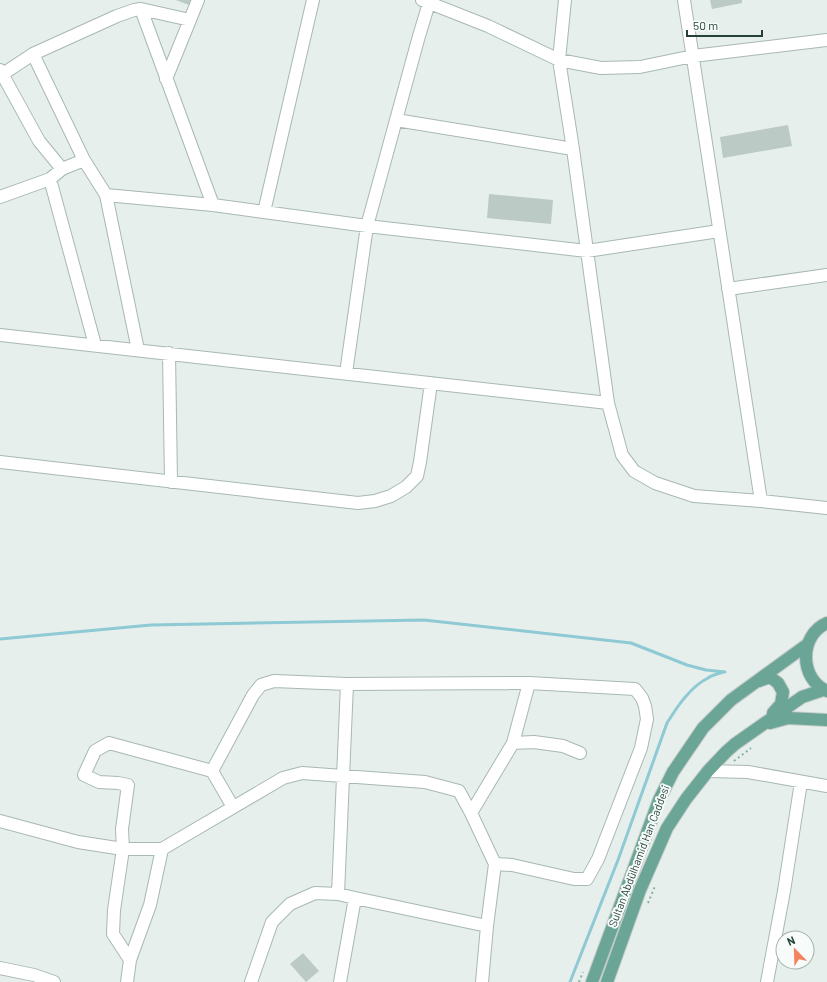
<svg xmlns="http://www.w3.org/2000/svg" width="827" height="982" viewBox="0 0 827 982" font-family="Barlow,sans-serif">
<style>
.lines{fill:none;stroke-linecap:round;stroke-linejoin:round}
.stream{stroke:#8ec9d4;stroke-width:3}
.building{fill:#bbcac4}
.minor-casing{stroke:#a8b8b2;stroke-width:14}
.major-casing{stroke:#c2cac8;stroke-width:14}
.path{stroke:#86b3a5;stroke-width:2;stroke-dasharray:2 3;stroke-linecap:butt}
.minor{stroke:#fff;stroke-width:12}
.major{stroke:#6aa596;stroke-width:12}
.labels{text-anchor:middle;stroke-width:4;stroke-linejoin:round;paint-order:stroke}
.street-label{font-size:11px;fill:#24423a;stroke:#f7fbf9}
</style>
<rect width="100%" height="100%" fill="#e6efeb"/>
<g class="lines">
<!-- stream -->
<path class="stream" d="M0 639 151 625 424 620 631 643 687 665 706 670 725 672
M570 982 618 860 667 723C677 707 690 687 708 678 712 675 718 674 723 672"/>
</g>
<!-- building -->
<path class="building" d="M176 0H191L189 5Z
M710 0H742V3L712 9Z
M788 125 792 146 723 158 720 137Z
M489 194 553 200 551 224 487 218Z
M303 953 319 971 306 982 290 964Z"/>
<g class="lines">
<!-- minor casing -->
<g class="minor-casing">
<path id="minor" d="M422 0 488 26 559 60 601 68 640 67 693 56 827 40
M565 0 559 60 573 149 608 403 622 455 634 471 655 483 694 496 761 501 827 508
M684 0 761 501
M141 9 213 205
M33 54 84 160 106 195 138 350
M0 70 39 141 62 169
M3 74 33 54 117 16 134 10 141 9 190 20
M166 79 198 0
M396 120 573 149
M50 179 95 345
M106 195 213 205 367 226 587 251 719 231
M0 197 50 179 62 169 84 160
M264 212 313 0
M728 289 827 275
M0 335 608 403
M169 353 171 482
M346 373 367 226 419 36 429 3
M0 462 358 503 375 501 391 496 406 487 417 476 420 462 431 383
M513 743 534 742 563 746 580 753
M212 771 253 695 261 685 274 681 347 684 529 683 635 689 642 698 645 706 647 719 641 748 598 859 587 879H574L512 865 495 864
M708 771 748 772 827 786
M471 813 513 743 529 683
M0 821 78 842 123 849H162L283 778 302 773 425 782 459 791 471 813 495 864 487 926 482 982
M338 894 347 684
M130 960 113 934 114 910 123 849 122 829 128 785 118 783 99 782 84 775 95 751 109 743 212 771 233 807
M0 968 34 975 54 982
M127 982 130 960 150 905 162 849
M251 982 272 922 290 904 315 893 338 894 355 898 487 926
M340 982 355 898
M767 982 784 891 801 782"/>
</g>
<!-- major casing -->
<g class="major-casing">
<path id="major" d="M827 623C799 635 799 679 827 691
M759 681 770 677 778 683 783 692 781 704 773 713
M770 723 788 718 827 720
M592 982 659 800 673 772 703 728 731 700 808 644
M607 982 640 890 667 828 686 799 708 771 726 752 735 744 802 697 823 690"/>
</g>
<!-- path -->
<path class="path" d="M734 761 751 748
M648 903 655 886
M579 982 583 972"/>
<!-- minor -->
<use href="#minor" class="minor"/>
<!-- major -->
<use href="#major" class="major"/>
</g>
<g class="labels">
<!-- street labels -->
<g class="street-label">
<text transform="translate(639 856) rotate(-69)" y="4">Sultan Abdülhamid Han Caddesi</text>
</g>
</g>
<!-- north arrow -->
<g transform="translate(795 950) rotate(337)"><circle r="19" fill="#f7fbf9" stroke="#a3b1ad"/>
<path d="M0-3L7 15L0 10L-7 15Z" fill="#f4845f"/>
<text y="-6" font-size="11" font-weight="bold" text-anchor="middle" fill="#24423a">N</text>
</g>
<!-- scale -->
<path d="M687 30v6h75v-6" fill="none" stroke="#24423a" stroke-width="2"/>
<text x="693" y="30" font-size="12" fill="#24423a" stroke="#f7fbf9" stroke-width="3" paint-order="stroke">50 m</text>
</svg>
